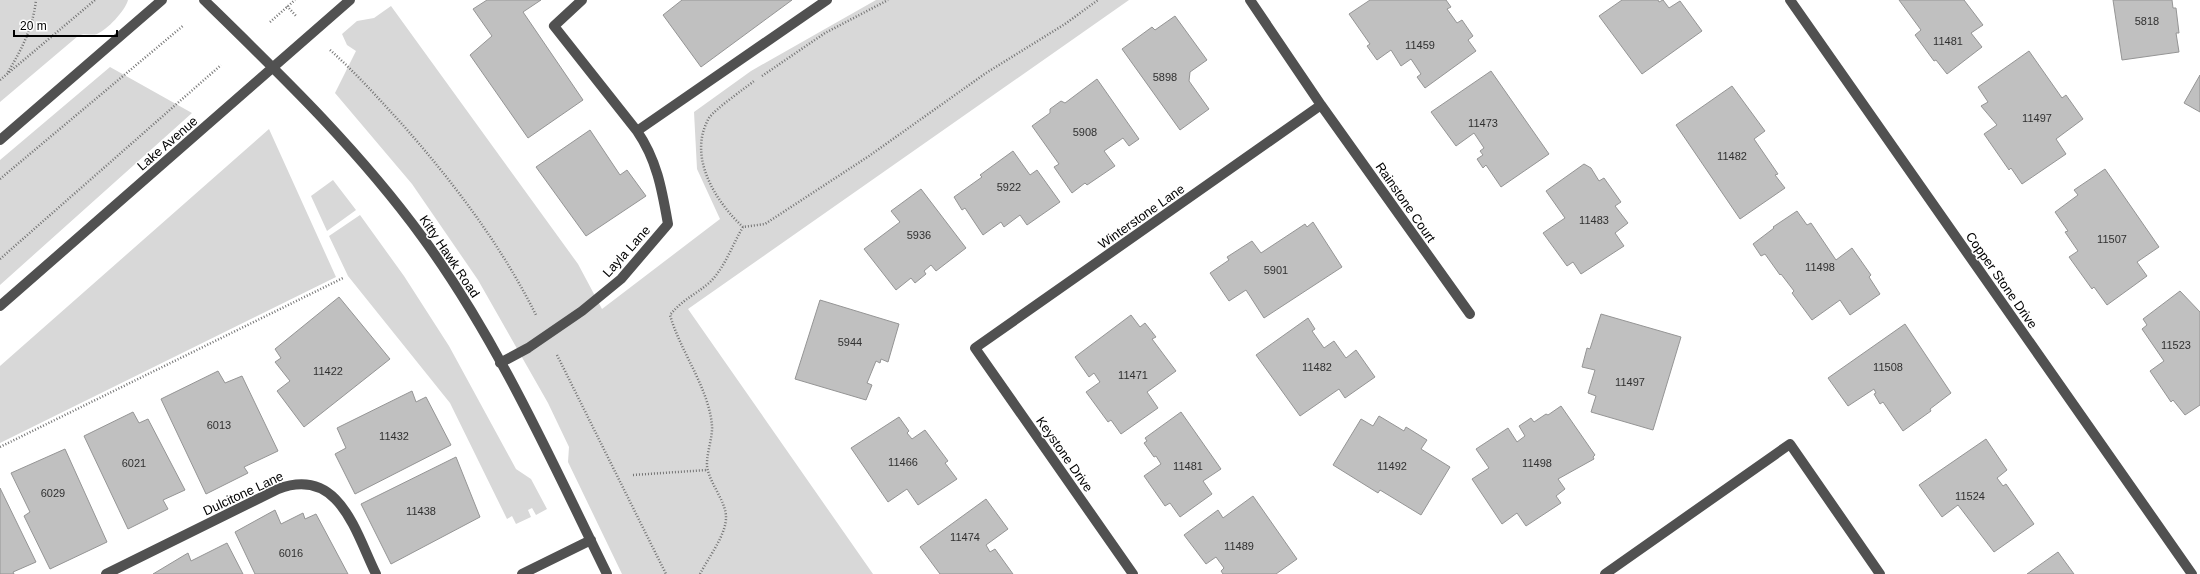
<svg xmlns="http://www.w3.org/2000/svg" width="2200" height="574" viewBox="0 0 2200 574" font-family="Arial,sans-serif">
<style>
.green{fill:#d8d8d8}
.building{fill:#c0c0c0;stroke:#959595}
.lines{fill:none;stroke-linecap:round;stroke-linejoin:round}
.path{stroke:#737373;stroke-width:2.5;stroke-dasharray:1 2;stroke-linecap:butt}
.minor{stroke:#515151;stroke-width:10}
.labels{text-anchor:middle;stroke-width:3;stroke-linejoin:round;paint-order:stroke}
.number-label{font-size:11px;fill:#303030}
.street-label{font-size:13px;fill:#000;stroke:#fff}
</style>
<rect width="100%" height="100%" fill="#fff"/>
<!-- green -->
<path class="green" d="M0 0H128C125 11 107 30 97 34 91 36 84 32 78 36L0 102Z
M876 0H1129L688 309 873 574H622L568 462 569 447 548 403 478 280 412 184 335 93 356 51 347 45 342 34 357 21 374 18 391 6 578 264 602 309 720 219 697 169 694 112 751 71Z
M110 67 192 113 0 285V160Z
M269 129 336 277 0 443V366Z
M333 180 356 210 327 231 311 196Z
M360 215 404 276 449 346 516 469 531 479 547 509 536 515 532 508 528 510 531 517 516 524 512 516 507 519 450 403 348 276 329 236Z"/>
<!-- building -->
<path class="building" d="M487 0H541L523 12 583 100 528 138 470 55 492 36 473 9Z
M682 0H792L701 67 663 15Z
M1370 0H1446L1451 7 1447 9 1457 23 1462 20 1473 36 1468 40 1476 51 1425 88 1417 77 1421 74 1411 59 1401 66 1391 50 1377 60 1367 46 1370 44 1349 14Z
M1622 0H1658L1659 2 1663 0 1669 8 1680 1 1702 31 1642 74 1599 16Z
M1899 0H1964L1983 25 1971 33 1982 47 1947 74 1936 60 1934 61 1915 35 1921 30Z
M2113 0H2172L2173 8H2176L2179 33H2176L2179 52 2122 60Z
M1175 16 1207 60 1190 72 1189 81 1209 109 1180 130 1122 49 1152 27 1155 30Z
M2029 51 2062 98 2066 95 2083 119 2056 139 2066 154 2022 184 2011 168 2009 170 1984 134 1997 125 1981 106 1988 102 1978 87Z
M1491 71 1549 154 1501 187 1486 165 1483 168 1477 159 1483 155 1480 151 1484 148 1474 133 1456 146 1431 112Z
M2200 75V112L2184 103Z
M1097 79 1139 139 1129 146 1123 138 1104 151 1115 166 1087 185 1085 183 1072 193 1054 167 1059 164 1032 126 1050 113V109L1061 101 1065 103Z
M1732 86 1765 131 1754 139 1778 174 1775 175 1785 188 1740 219 1676 125Z
M590 130 620 175 627 170 646 196 586 236 536 167Z
M1013 151 1030 175 1037 170 1060 202 1027 225 1020 215 1004 227 1001 222 983 235 965 208 962 210 954 197 982 177 980 175Z
M1584 164 1591 168 1599 181 1604 178 1621 202 1615 206 1628 223 1615 233 1624 246 1581 274 1573 262 1567 266 1543 233 1565 218 1546 191Z
M2105 169 2159 247 2137 262 2147 276 2107 305 2094 287 2092 289 2069 257 2078 251 2065 232 2068 231 2055 212 2078 195 2074 190Z
M921 189 966 248 936 271 931 265 924 271 926 274 915 283 911 278 896 290 864 249 900 222 891 211Z
M1797 211 1807 225 1811 223 1836 260 1852 248 1871 275 1869 277 1880 294 1850 315 1840 300 1812 320 1792 293 1794 291 1781 274 1780 275 1765 254 1761 256 1753 244 1774 228 1773 227Z
M1313 222 1342 267 1264 318 1246 290 1229 301 1210 273 1229 260 1227 257 1252 241 1261 253 1305 224 1307 227Z
M2180 291 2200 312V405L2185 415 2173 400 2171 402 2150 371 2164 361 2142 329 2147 325 2143 319Z
M339 297 390 359 304 427 277 391 290 381 275 362 281 358 275 349Z
M820 300 899 324 888 362 881 359 880 363 876 361 867 383 872 385 866 400 795 379Z
M1601 314 1681 337 1653 430 1591 412 1596 396 1588 393 1595 370 1582 367 1587 348 1590 349Z
M1131 315 1140 327 1145 323 1156 337 1152 339 1176 371 1147 392 1158 408 1121 434 1111 420 1108 422 1086 392 1100 382 1094 373 1089 377 1075 357Z
M1308 318 1315 329 1312 331 1324 348 1334 341 1346 358 1356 350 1375 377 1345 398 1339 389 1300 416 1256 355Z
M1905 324 1951 393 1930 409 1931 411 1903 431 1883 402 1880 404 1874 394 1876 393 1874 389 1848 406 1828 378Z
M218 371 225 383 242 376 278 451 244 467 248 473 206 494 161 399Z
M412 391 416 402 426 397 451 445 355 494 335 454 346 448 337 428Z
M1561 406 1595 455 1593 457 1594 459 1558 479 1565 489 1556 496 1561 503 1526 526 1517 513 1502 524 1472 479 1489 468 1476 449 1508 428 1517 442 1525 436 1519 426 1531 418 1534 422 1546 414 1548 415Z
M133 412 139 423 148 419 185 490 163 500 168 509 128 529 84 436Z
M1181 412 1221 469 1203 481 1212 494 1180 517 1170 503 1165 506 1144 476 1161 464 1156 456 1154 457 1144 443 1147 441 1145 438Z
M1379 416 1404 431 1406 427 1427 440 1421 449 1450 467 1421 515 1380 490 1378 493 1333 465 1361 419 1373 426Z
M899 417 909 431 907 433 912 439 925 430 948 461 945 463 957 479 918 505 907 489 888 502 851 448Z
M1986 439 2007 470 1997 478 2003 486 2006 484 2034 524 1994 552 1958 505 1942 517 1919 485Z
M65 449 107 542 50 569 24 516 30 512 11 473Z
M456 457 480 517 391 564 361 504Z
M0 488 36 562 13 572 14 574H0Z
M1253 496 1297 559 1276 574H1223L1221 571 1224 568 1216 557 1206 564 1184 535 1218 510 1223 518Z
M986 499 1008 529 986 545 990 552 995 549 1013 574H940L920 547Z
M275 510 281 524 303 513 305 519 316 514 348 574H255L235 532Z
M227 543 243 574H153L188 553 191 561Z
M2058 552 2074 574H2027Z"/>
<g class="lines">
<!-- path -->
<path class="path" d="M287 6 296 16
M270 22 295 0
M330 50C356 73 379 99 402 124 454 183 501 245 536 315
M8 72C22 49 33 27 36 0
M762 76 825 33 888 0
M0 80 95 0
M0 179 184 25
M743 227C715 201 687 156 709 118 715 109 744 89 754 81
M0 259 221 65
M557 355 666 574
M0 447 343 278
M633 475 707 470
M700 574C708 558 727 534 726 516 725 501 712 486 708 471 704 460 713 438 712 426 709 388 680 351 670 315 683 299 695 295 709 283 725 268 732 245 743 227L765 224 869 156 986 73 1065 24 1098 0"/>
<!-- minor -->
<path class="minor" d="M204 0C282 76 359 150 423 238 498 341 551 460 607 574
M582 0 554 26 637 131
M1250 0 1321 105 1470 314
M1790 0 2192 574
M0 140 162 0
M0 306 350 0
M500 363 528 348 582 311 621 279 668 224C662 190 657 160 637 131L827 0
M106 574 278 489C339 466 355 531 376 574
M522 574 591 540
M1133 574 975 348 1321 105
M1605 574 1790 444 1880 574"/>
</g>
<g class="labels">
<!-- number labels -->
<g class="number-label">
<text x="2147" y="25">5818</text>
<text x="1948" y="45">11481</text>
<text x="1420" y="49">11459</text>
<text x="1165" y="81">5898</text>
<text x="2037" y="122">11497</text>
<text x="1483" y="127">11473</text>
<text x="1085" y="136">5908</text>
<text x="1732" y="160">11482</text>
<text x="1009" y="191">5922</text>
<text x="1594" y="224">11483</text>
<text x="919" y="239">5936</text>
<text x="2112" y="243">11507</text>
<text x="1820" y="271">11498</text>
<text x="1276" y="274">5901</text>
<text x="850" y="346">5944</text>
<text x="2176" y="349">11523</text>
<text x="1317" y="371">11482</text>
<text x="1888" y="371">11508</text>
<text x="328" y="375">11422</text>
<text x="1133" y="379">11471</text>
<text x="1630" y="386">11497</text>
<text x="219" y="429">6013</text>
<text x="394" y="440">11432</text>
<text x="903" y="466">11466</text>
<text x="134" y="467">6021</text>
<text x="1537" y="467">11498</text>
<text x="1188" y="470">11481</text>
<text x="1392" y="470">11492</text>
<text x="53" y="497">6029</text>
<text x="1970" y="500">11524</text>
<text x="421" y="515">11438</text>
<text x="965" y="541">11474</text>
<text x="1239" y="550">11489</text>
<text x="291" y="557">6016</text>
</g>
<!-- street labels -->
<g class="street-label">
<text transform="translate(167 143) rotate(-41)" y="5">Lake Avenue</text>
<text transform="translate(1406 202) rotate(55)" y="5">Rainstone Court</text>
<text transform="translate(1141 216) rotate(-35)" y="5">Winterstone Lane</text>
<text transform="translate(626 251) rotate(-48)" y="5">Layla Lane</text>
<text transform="translate(450 256) rotate(56)" y="5">Kitty Hawk Road</text>
<text transform="translate(2002 280) rotate(55)" y="5">Copper Stone Drive</text>
<text transform="translate(1065 454) rotate(55)" y="5">Keystone Drive</text>
<text transform="translate(243 493) rotate(-25)" y="5">Dulcitone Lane</text>
</g>
</g>
<!-- scale -->
<path d="M14 30v6h103v-6" fill="none" stroke="#000000" stroke-width="2"/>
<text x="20" y="30" font-size="12" fill="#000000" stroke="#ffffff" stroke-width="3" paint-order="stroke">20 m</text>
</svg>
